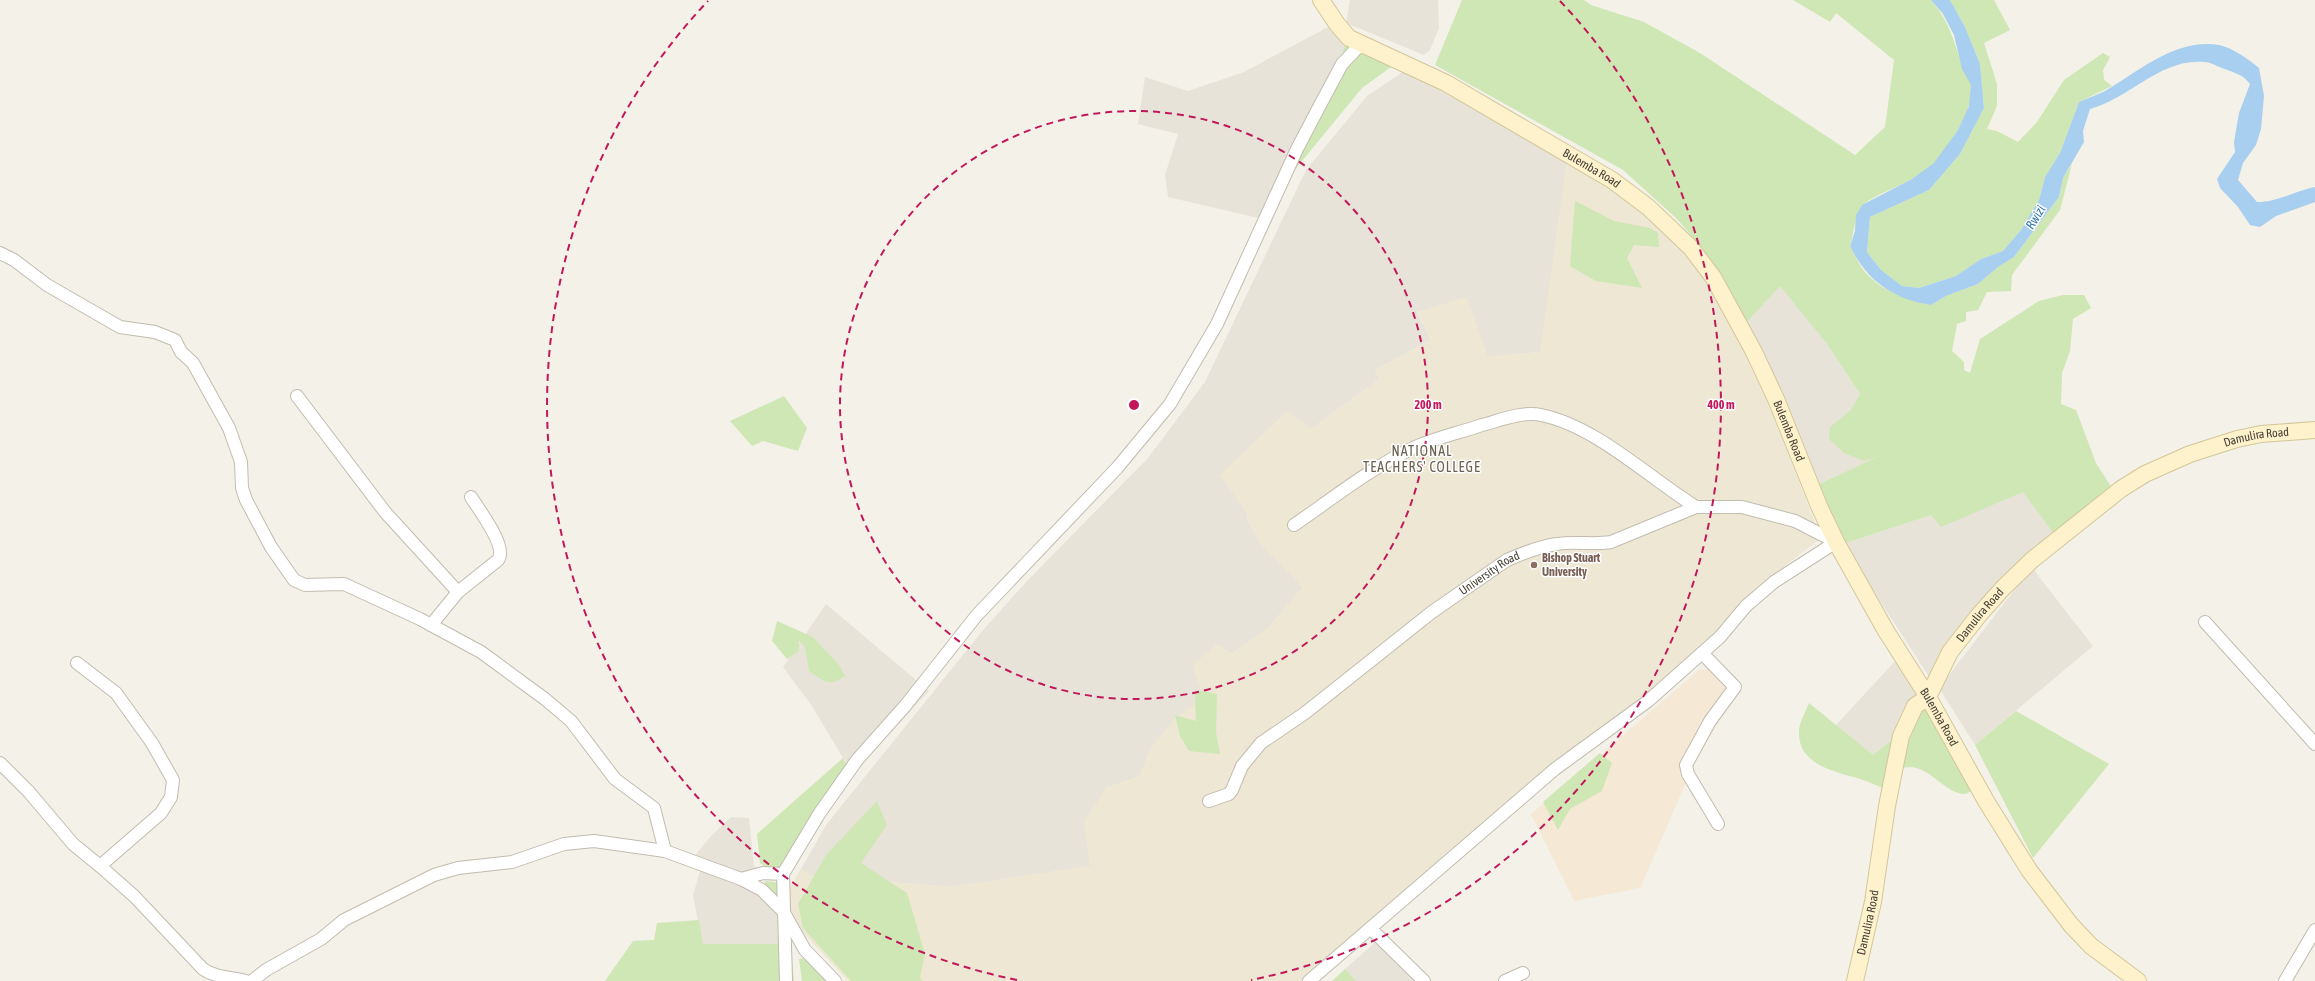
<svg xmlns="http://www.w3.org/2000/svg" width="2315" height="981" viewBox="0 0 2315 981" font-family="'Asap Condensed',sans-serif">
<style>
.residential{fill:#e8e3d8}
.commercial{fill:#f5e9d6}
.education{fill:#ede7d4}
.green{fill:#cee7b4}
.water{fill:#a8cfef}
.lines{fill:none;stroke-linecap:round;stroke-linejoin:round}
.street-casing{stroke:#c2bcaf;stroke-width:14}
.secondary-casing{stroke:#d3c69a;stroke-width:18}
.street{stroke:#fff;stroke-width:12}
.secondary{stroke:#fdf2cb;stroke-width:16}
.ring{fill:none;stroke:#c2185b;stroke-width:2;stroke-dasharray:7 5}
.education-dot{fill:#8d6e63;stroke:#fff;stroke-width:1.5}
.labels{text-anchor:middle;stroke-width:3;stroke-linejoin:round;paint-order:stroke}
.street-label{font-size:12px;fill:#484238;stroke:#fff}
.education-label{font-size:12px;font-weight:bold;fill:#785e54;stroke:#fff;text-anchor:start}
.water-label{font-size:13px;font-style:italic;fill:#3378b1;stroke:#fff}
.quarter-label{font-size:14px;letter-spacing:1px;fill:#6a604f;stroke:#fff}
.centre{fill:#c2185b;stroke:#fff;stroke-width:2}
.ring-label{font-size:12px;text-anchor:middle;font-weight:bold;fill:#c2185b;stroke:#fff;stroke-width:3;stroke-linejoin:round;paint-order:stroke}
</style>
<rect width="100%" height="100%" fill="#f4f1e9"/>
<!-- residential -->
<path class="residential" d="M1350 0H1438L1439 28 1430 50 1424 55 1346 23Z
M1332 25 1347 41 1271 221 1168 197 1165 175 1178 134 1138 124 1145 77 1188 91 1244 72Z
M1410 67 1568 152 1560 275 1540 352 1488 357 1417 313 1431 340 1375 370 1379 379 1311 429 1221 475 1247 513 1248 522 1263 547 1303 587 1267 629 1232 654 1216 644 1203 698 1151 748 1140 776 1106 788 1091 866 951 887 811 876 803 873 801 869 826 825 983 630 1027 581 1148 458 1205 382 1306 170 1367 96Z
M1780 285 1827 344 1860 394 1884 454 1815 486 1746 323Z
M2023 491 2057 538 1930 678 1843 544 1931 515Z
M2033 569 2093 646 1975 745 1939 688 2025 576Z
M826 604 929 691 892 731 848 773 843 758 812 706 783 667Z
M1899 657 1920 693 1899 733 1873 755 1835 726Z
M731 817 749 818 754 866 766 874 743 875 691 860 711 836Z
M701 868 754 888 789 925 791 944H702L693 895Z
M1380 938 1425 981H1356L1345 969Z"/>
<!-- commercial -->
<path class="commercial" d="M1708 669 1718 676 1727 690 1735 695 1696 760 1640 888 1574 901 1531 814 1699 670Z"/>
<!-- education -->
<path class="education" d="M1568 152 1684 242 1719 297 1763 389 1821 538 1762 584 1699 651 1312 981H848L806 936 792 918 788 904 790 887 801 869 811 876 951 887 1090 866 1084 822 1106 788 1140 776 1151 748 1175 718 1203 699 1193 665 1216 644 1232 654 1267 629 1303 587 1263 547 1248 522 1247 513 1220 475 1287 411 1311 429 1379 379 1375 370 1431 340 1417 312 1467 297 1488 357 1540 352Z"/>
<!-- green -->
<path class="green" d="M1462 0H1584L1591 5 1644 22 1700 53 1855 155 1885 127 1894 60 1836 13 1830 22 1793 0H1931C1951 24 1953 40 1963 68 1965 74 1969 78 1971 84 1975 108 1950 146 1935 163 1929 169 1919 174 1912 179 1900 186 1870 197 1862 206 1855 214 1854 235 1850 246 1855 255 1860 268 1868 275 1885 293 1908 299 1931 305L1946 296 1978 284 1998 267 2014 257 2059 197 2063 178 2072 164 2060 210 2012 275 2011 291 1987 292 1978 310 1966 312V321L1957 324 1952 351 1964 362V370L1970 373 1980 339 2039 301 2063 295H2084L2091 308 2073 319 2070 351 2062 373 2061 404 2076 410 2096 463 2114 491 2057 538 2023 492 1941 527 1931 515 1843 544 1815 486 1879 456 1864 461 1844 453 1829 439 1830 427 1851 410 1860 394 1827 344 1780 286 1746 323 1730 290 1697 242 1676 218 1623 170 1435 65Z
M1950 0H1994L2010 30 1984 43 1997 84V106L1987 129 1997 131 2018 142 2037 122 2064 80 2103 53 2110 57 2103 70 2104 80 2112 86 2079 102 2060 153 2045 177 2039 200 2021 230 2003 251 1981 259 1956 276 1919 288 1902 286 1881 270 1867 252 1870 217 1929 190 1960 154 1984 108 1980 64 1965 27Z
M1347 41 1398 62 1362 88 1293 172Z
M1575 201 1614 221 1650 228 1658 233 1659 247 1634 245 1627 258 1642 288 1596 281 1570 266Z
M784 396 807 428 798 451 763 441 752 446 730 421Z
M777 621 813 637 839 665 845 676C828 688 824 681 809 671L805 647 799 641V651L787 659 772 641Z
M1195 690 1217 694 1216 732 1220 754 1189 751 1180 736 1175 715 1196 721Z
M1928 701 1979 787C1975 789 1969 793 1965 794 1945 795 1927 761 1903 768 1907 743 1910 721 1928 701Z
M1809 703 1873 755 1900 733 1889 790C1879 787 1870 782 1860 779 1834 771 1797 765 1799 730 1800 721 1806 711 1809 703Z
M2016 711 2109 764 2033 858 1975 745Z
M1600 753 1612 763 1602 791 1570 809 1558 830 1543 802Z
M843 758 848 773 790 871 775 873 760 863 757 834Z
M877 801 887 825 861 863 907 893 925 954 920 977 922 981H851L803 928 798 904 826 855Z
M765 881 775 882 781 887 785 903 765 885Z
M699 920 703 944H791L794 981H605L633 941 654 940 657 923Z
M808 957 835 981H802L799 959Z
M1345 969 1356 981H1332Z"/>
<!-- water -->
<path class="water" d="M1931 0H1950L1965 27 1980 64 1984 108 1960 154 1929 190 1870 217 1867 252 1881 270 1902 286 1919 288 1956 276 1981 259 2003 251 2021 230 2039 200 2045 177 2060 153 2079 102C2088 98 2097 95 2105 91 2139 71 2176 38 2219 45 2233 48 2248 59 2259 68L2264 96 2261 129 2256 145 2243 163 2238 180 2257 202C2278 202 2295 191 2315 187V202L2276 216 2260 227 2250 225 2238 207 2220 188 2217 179 2235 152 2234 142 2239 113 2250 84C2244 75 2235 73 2225 69 2218 67 2211 62 2204 62 2161 58 2130 98 2090 109L2083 131 2084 142 2063 178 2059 197 2014 257 1998 267 1978 284 1946 296 1931 305C1893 299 1867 281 1850 246L1855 231 1856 215 1862 205 1912 179 1934 163 1958 130 1969 106 1971 85 1962 69 1954 35 1943 14Z"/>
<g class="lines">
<!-- street casing -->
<g class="street-casing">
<g id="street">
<path d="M0 253 14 260 47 285 120 327 155 332 175 340 181 352 193 363 229 428 241 462 242 488 246 500 271 547 294 580 305 585 344 584 420 619 481 652 545 699 571 721 615 779 654 808 665 851"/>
<path d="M297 396 385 512 458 592 431 625"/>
<path d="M1294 525C1332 499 1369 469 1411 449 1433 438 1459 433 1482 425 1501 420 1522 411 1541 415 1596 426 1649 478 1696 507"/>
<path d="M458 592 498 560C508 547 479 510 471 497"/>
<path d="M2205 622 2315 744"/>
<path d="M1702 653 1735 687 1710 721 1686 765 1688 774 1718 824"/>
<path d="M77 663 116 693 152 743 173 780 171 797 161 813 100 866 134 896 203 969C216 978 231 977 246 981"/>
<path d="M0 763 29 792 73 844 100 866"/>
<path id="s1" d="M1209 801 1229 794 1232 790 1242 766 1261 743 1305 713 1432 612 1507 560C1523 553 1540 546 1557 544 1575 541 1593 545 1611 542L1696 507H1742L1795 521 1836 542 1774 582 1746 606 1720 637 1648 701 1555 769 1309 981"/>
<path d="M741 879 763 873 783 874"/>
<path d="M1371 929 1424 981"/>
<path d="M252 981 266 970 321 939 344 920 434 875 458 868 512 862 564 844 594 841 665 851 741 879 762 890 783 911 805 950 835 981"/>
<path d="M786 981 783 874 819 814 857 760 905 706 977 615 1117 468 1170 404 1217 324 1297 149 1318 109 1342 64 1361 44"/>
<path d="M1505 981 1523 973"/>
<path d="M2285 981 2315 930"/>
</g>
</g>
<!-- secondary casing -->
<g class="secondary-casing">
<g id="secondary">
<path id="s2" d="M1321 0 1337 24 1349 38 1446 83 1612 180 1648 207 1691 248 1713 277 1754 352 1776 399 1819 506 1836 542 1886 631 1928 697 1986 801 2029 870 2071 925 2091 946 2138 981"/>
<path id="s3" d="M1855 981 1873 902 1887 806 1901 736 1915 706 1928 697 1950 652 1979 615 2003 588 2032 560 2121 489 2145 474 2190 454 2237 439 2261 434 2315 430"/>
</g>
</g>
<!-- street -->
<use href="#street" class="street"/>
<!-- secondary -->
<use href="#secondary" class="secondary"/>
</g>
<!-- distance rings -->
<g class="ring">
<circle cx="1134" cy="405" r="294"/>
<path d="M1017 980A587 587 0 0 1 708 1M1560 1A587 587 0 0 1 1251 980"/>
</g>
<!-- markers -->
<circle class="education-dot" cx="1534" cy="565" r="4"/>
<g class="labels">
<!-- street labels -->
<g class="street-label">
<text dy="4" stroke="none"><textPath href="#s2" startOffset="323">Bulemba Road</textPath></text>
<text dy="4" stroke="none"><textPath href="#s2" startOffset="659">Bulemba Road</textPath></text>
<text dy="4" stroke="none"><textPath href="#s3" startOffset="732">Damulira Road</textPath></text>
<text dy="4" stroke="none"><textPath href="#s1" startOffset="367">University Road</textPath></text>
<text dy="4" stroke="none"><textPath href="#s3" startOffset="396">Damulira Road</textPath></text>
<text dy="4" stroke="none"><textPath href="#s2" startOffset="983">Bulemba Road</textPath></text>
<text dy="4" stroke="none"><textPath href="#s3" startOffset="60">Damulira Road</textPath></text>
</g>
<!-- education labels -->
<g class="education-label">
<text x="1542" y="562">Bishop Stuart<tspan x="1542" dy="14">University</tspan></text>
</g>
<!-- water labels -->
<g class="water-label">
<text transform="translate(2035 217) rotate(-59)" y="5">Rwizi</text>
</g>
<!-- quarter labels -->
<g class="quarter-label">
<text x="1422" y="456">NATIONAL<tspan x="1422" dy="16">TEACHERS' COLLEGE</tspan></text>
</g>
</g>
<circle cx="1134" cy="405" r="6" class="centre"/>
<g class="ring-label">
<text x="1428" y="409">200 m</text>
<text x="1721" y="409">400 m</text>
</g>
</svg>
